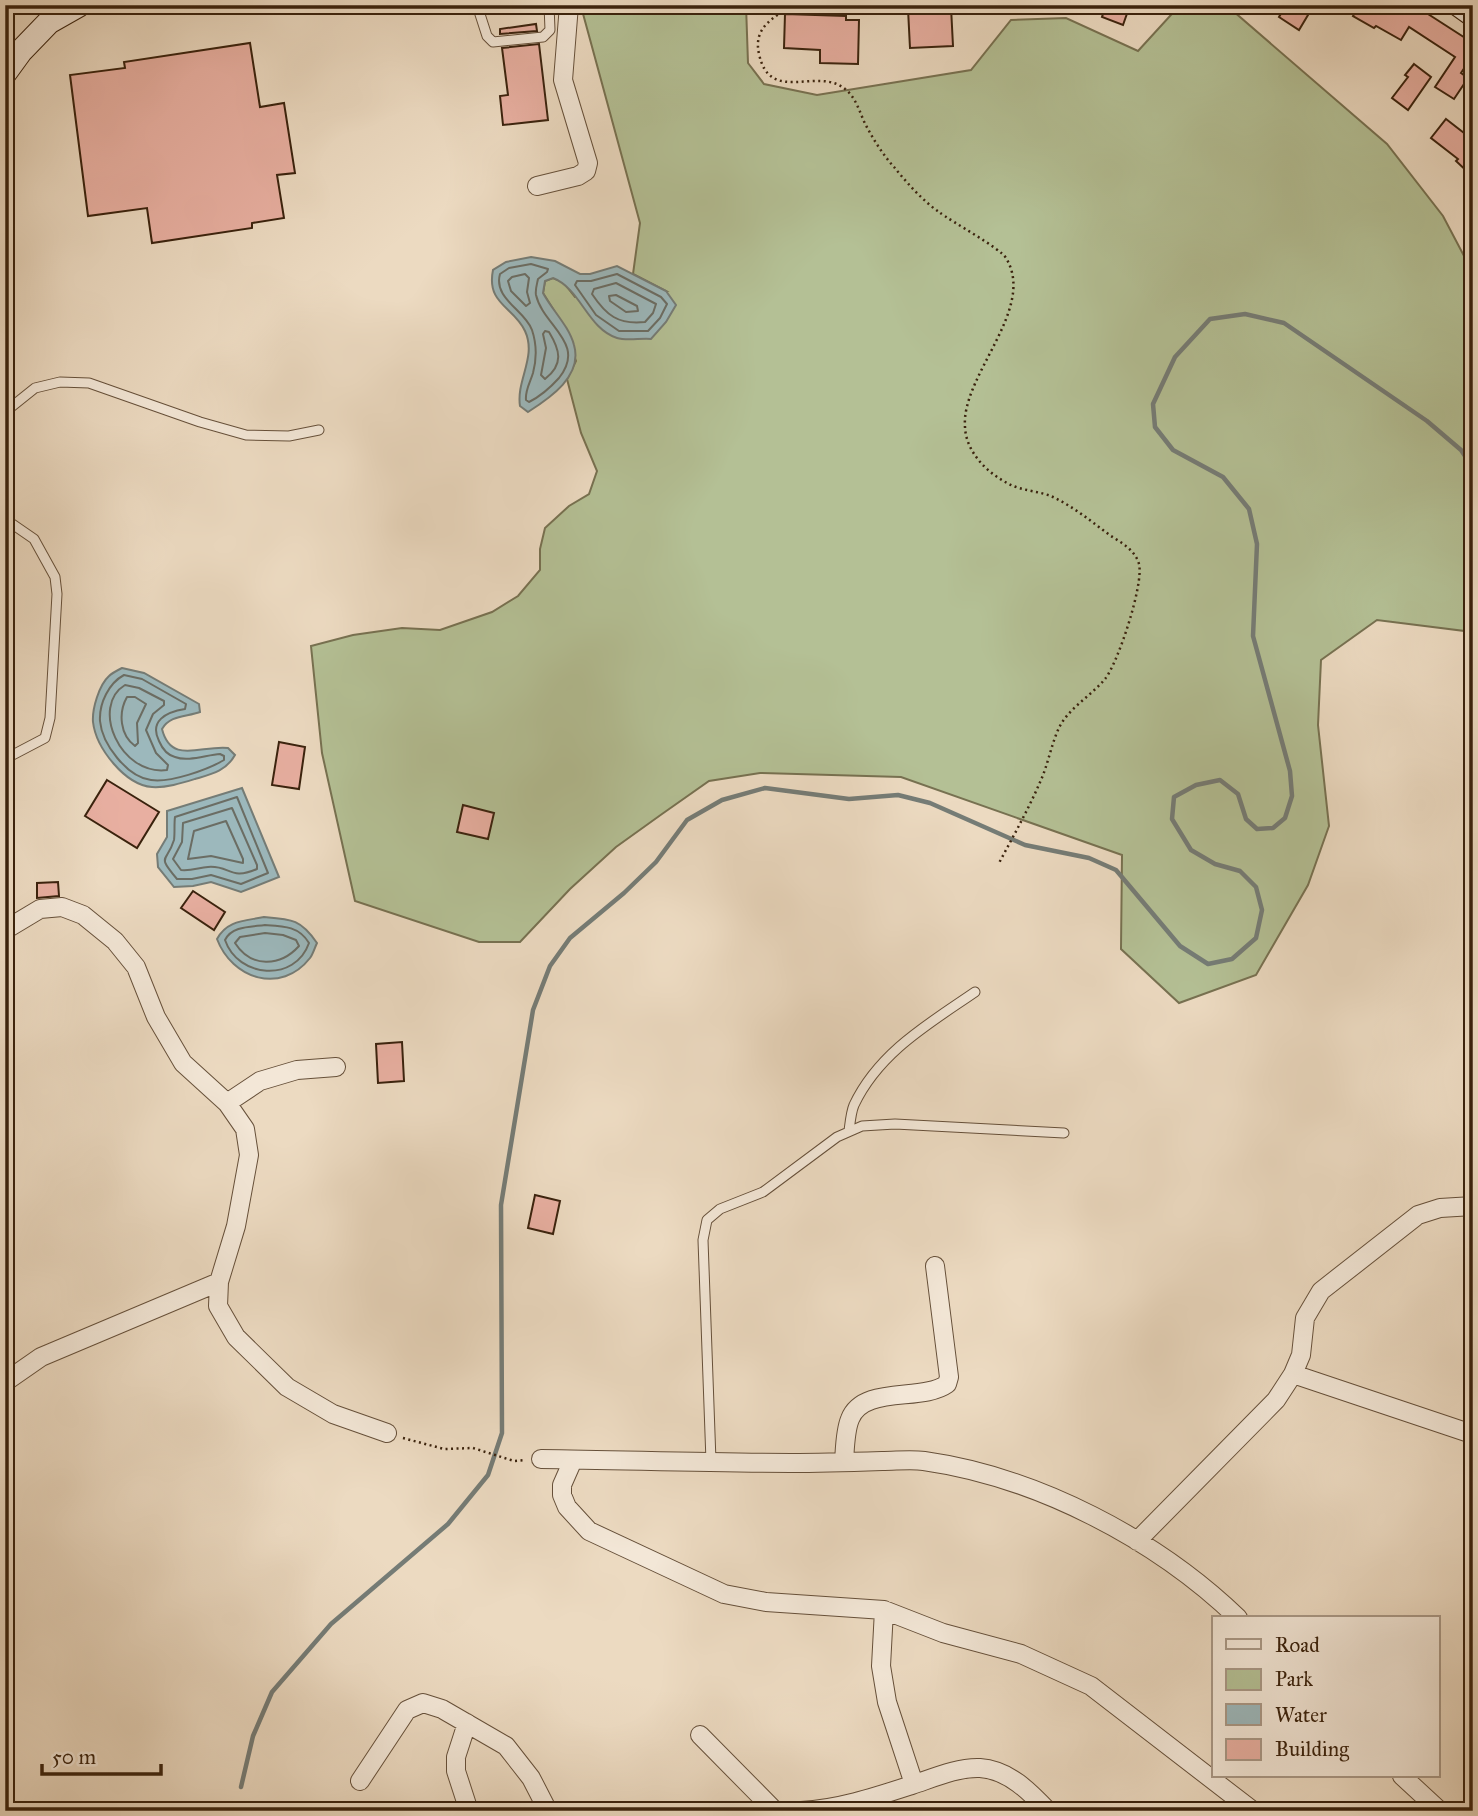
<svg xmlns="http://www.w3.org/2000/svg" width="1478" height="1816" viewBox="0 0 1478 1816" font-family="'IM FELL Great Primer',serif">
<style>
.green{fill:#b4c095;stroke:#777151;stroke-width:2}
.water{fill:#9cb8bc;stroke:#757c76;stroke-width:2}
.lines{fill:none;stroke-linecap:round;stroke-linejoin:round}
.shore{stroke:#6b6d64;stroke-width:2}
.stream{stroke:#757c76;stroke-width:4.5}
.building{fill:#e8afa1;stroke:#3a220d;stroke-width:2}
.service-casing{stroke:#66503a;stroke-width:11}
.minor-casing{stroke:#66503a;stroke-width:20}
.secondary-casing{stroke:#3a220d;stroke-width:25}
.path{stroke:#3a220d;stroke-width:2.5;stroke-dasharray:2 3.5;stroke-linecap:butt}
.service{stroke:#f3e7d7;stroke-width:9}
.minor{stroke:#f3e7d7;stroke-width:18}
.secondary{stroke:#f3e7d7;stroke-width:23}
</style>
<rect width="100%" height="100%" fill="#ecdac1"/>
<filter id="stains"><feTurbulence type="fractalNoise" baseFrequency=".00286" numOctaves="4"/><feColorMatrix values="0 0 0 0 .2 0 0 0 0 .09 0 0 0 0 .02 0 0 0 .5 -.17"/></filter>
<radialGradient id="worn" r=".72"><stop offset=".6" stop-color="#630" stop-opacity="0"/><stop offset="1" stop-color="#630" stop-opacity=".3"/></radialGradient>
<!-- green -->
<path class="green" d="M609 5H746L748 63 764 84 817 95 971 70 1011 20 1066 18 1138 51 1180 5H1206L1233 11 1387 144 1443 216 1473 273V632L1377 620 1321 660 1318 725 1329 826 1308 885 1256 975 1179 1003 1121 949 1122 855 901 777 760 773 709 781 662 814 616 847 570 889 520 942H479L355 901 322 753 311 646 353 635 402 628 440 630 492 612 518 596 540 570V549L545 528 569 506 589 494 597 471 581 433 567 379 576 361 563 325 543 293 545 281 553 278 563 282 575 297 666 291 633 274 640 223 582 10Z"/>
<!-- water -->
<path class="water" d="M531 257 555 261 580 274H590L617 266 666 291 676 305 666 322 651 339C641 338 626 341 617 338 587 328 581 289 553 278L545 281 543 293C552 310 569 326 574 345 583 376 550 398 528 412L520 406C516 380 537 357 525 331 514 307 486 304 493 270L506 262Z
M122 668 144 673 199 704 200 712C186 717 170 715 162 729 171 765 201 745 228 748L235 755C226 771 212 774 195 779 182 783 166 788 152 787 125 785 96 748 93 722 92 709 99 685 109 676 112 673 118 670 122 668Z
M242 788 279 877 241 892 211 882 193 886 174 887 158 867 157 854 167 837V811Z
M264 917C291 919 301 919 317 943 315 947 313 954 310 958 281 995 232 979 217 939 227 920 245 921 264 917Z"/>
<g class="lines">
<!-- shore -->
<path class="shore" d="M531 264 548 269 547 272 538 279C537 284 535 290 536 295 543 326 587 343 559 378 550 388 541 396 529 402L526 400C525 390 530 383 533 373 537 358 537 345 532 330 525 310 493 299 500 274L509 268Z
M525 274 529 278 527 292 530 303 526 306 511 291 508 281 512 277Z
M617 274 661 297 667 304 660 318 648 331H619L596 315 575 285 577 281H591Z
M616 283 656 304 653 313 645 322C618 325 606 315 592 294L594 289Z
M616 295 637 306 638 311 626 312 610 301 609 296Z
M545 331 549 332C560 350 564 364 545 379L541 375 546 348 543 334Z
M124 675 142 679 186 704 185 709C166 712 149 721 159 741 162 748 167 755 175 757 188 762 206 755 220 754L224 756V760C207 770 170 783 151 780 127 777 102 744 100 721 99 703 109 683 124 675Z
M125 685 139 688 164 701V705L153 714 146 730 156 753 168 765 167 770C120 776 90 706 125 685Z
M127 697H135L146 704 137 723 138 743 135 746C120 735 118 713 127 697Z
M237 797 268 873 241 884 211 875 192 879H177C156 854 167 863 174 840 175 833 174 824 175 817Z
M232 808 257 865V869C230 881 230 865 208 867 198 868 191 871 181 870L173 859 182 842 183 823Z
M226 821 243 859V863L211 856 188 859 194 831Z
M265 925C283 926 299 926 309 943 295 983 238 978 225 940 232 926 250 927 265 925Z
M265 933 283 935 296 940 299 946C280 967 251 968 235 943L240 937Z"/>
<!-- stream -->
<path class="stream" d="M241 1787 253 1736 272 1692 331 1624 448 1524 488 1475 502 1433 501 1205 533 1010 550 966 570 938 624 893 656 862 687 820 722 800 765 788 849 799 898 795 930 803 1025 845 1089 858 1116 870 1180 946 1208 964 1232 959 1256 938 1262 910 1256 887 1240 871 1215 864 1191 850 1172 819 1174 797 1196 785 1220 780 1238 794 1246 819 1257 829 1273 828 1285 818 1292 796 1290 771 1253 636 1257 544 1249 509 1223 477 1173 450 1155 427 1153 404 1175 357 1210 319 1245 314 1284 323 1427 421 1461 450 1473 468"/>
</g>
<!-- building -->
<path class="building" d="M1106 5H1130L1123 25 1102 17Z
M1286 5H1314L1299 30 1279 17Z
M1359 5H1424L1431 9 1428 14 1473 43V55L1461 73 1468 78 1454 99 1435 87 1455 57 1409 27 1401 40 1376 26 1374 28 1353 16Z
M951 7 953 46 910 48 908 9Z
M785 14 846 16V20H859L858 64 820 63V50L784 48Z
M536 24 537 31 500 34V29Z
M250 43 260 107 284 103 295 173 277 175 284 218 252 223V228L152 243 147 208 88 216 70 75 125 68 124 62Z
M539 44 548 120 503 125 500 96 508 95 502 48Z
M1414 64 1431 77 1408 110 1392 98 1408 77 1405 75Z
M1446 119 1473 140V177L1456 161 1458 159 1431 138Z
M279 742 305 747 299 789 272 785Z
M107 780 159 812 137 848 85 816Z
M463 805 494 813 488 839 457 832Z
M58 882 59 896 37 898V883Z
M193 891 225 912 214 930 181 908Z
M402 1042 404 1081 378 1083 376 1044Z
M535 1195 560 1201 553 1234 528 1228Z"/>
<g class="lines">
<!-- service casing -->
<g class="service-casing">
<path id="service" d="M477 5 487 36 493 42 543 37 550 30 549 5
M5 412 35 388 60 382 89 383 200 422 246 435 289 436 319 430
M5 519 34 539 55 577 57 594 50 718 45 738 5 759
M849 1131C850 1123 851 1112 854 1105 879 1052 930 1023 975 992
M711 1461 703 1240 707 1220 720 1209 763 1192 837 1137 862 1126 895 1124 1064 1133"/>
</g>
<!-- minor casing -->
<g class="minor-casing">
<path id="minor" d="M537 186 578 176 586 171 588 163 563 80 569 5
M5 930 40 909 62 907 83 915 115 941 136 967 156 1017 183 1063 227 1103 245 1129 249 1155 236 1226 219 1282 218 1306 236 1337 287 1387 333 1414 387 1433
M227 1103 260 1081 297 1070 336 1067
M1293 1374 1466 1432
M5 1382 41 1357 219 1282
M541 1459C625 1460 708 1463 791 1463 821 1463 852 1462 882 1461 896 1461 911 1459 924 1461 1037 1477 1156 1539 1238 1618
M573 1460 562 1485V1495L567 1507 589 1531 724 1594 766 1602 884 1610 943 1633 1021 1654 1091 1686 1253 1811
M844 1462C845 1448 845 1431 850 1419 863 1385 922 1402 947 1384L949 1377 935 1266
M1137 1541 1276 1400 1293 1374 1301 1355 1305 1318 1321 1291 1418 1215 1440 1208 1473 1206
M884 1610 881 1666 887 1702 914 1784
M467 1723 456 1757V1771L469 1811
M700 1735 775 1811
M1402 1776 1440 1811
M360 1781 407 1710 423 1703 442 1709 506 1746 531 1778 548 1811
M801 1811C839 1809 875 1797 912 1785 933 1778 958 1767 980 1768 1009 1770 1030 1792 1048 1811"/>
</g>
<!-- secondary casing -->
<g class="secondary-casing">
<path id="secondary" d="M1459 5 1473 15
M5 73 21 51 49 22 79 5"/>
</g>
<!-- path -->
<path class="path" d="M791 5C773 19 753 27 759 54 770 105 817 66 845 89 858 99 860 116 868 129 875 142 884 156 894 167 907 183 923 201 939 212 952 222 1000 248 1006 258 1037 309 961 375 965 427 966 452 987 473 1009 484 1022 491 1040 491 1053 497 1074 507 1092 522 1111 536 1122 543 1135 550 1139 564 1144 584 1118 663 1105 679 1090 697 1067 709 1058 730 1051 746 1048 764 1041 780 1029 808 1014 835 999 863
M403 1438 444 1449 473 1448 514 1461 526 1460"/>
<!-- service -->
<use href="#service" class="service"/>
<!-- minor -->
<use href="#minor" class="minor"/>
<!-- secondary -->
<use href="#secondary" class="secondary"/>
</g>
<!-- margin -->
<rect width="1478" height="1816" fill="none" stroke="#ecdac1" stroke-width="28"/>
<rect x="7" y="7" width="1464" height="1802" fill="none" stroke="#3a220d" stroke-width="3.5"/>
<rect x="14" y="14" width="1450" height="1788" fill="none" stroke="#3a220d" stroke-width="2"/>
<!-- legend -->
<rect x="1212" y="1616" width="228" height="161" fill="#f3e7d7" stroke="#a99886" stroke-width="2"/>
<rect x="1226" y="1639" width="35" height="10" fill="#f3e7d7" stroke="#a99886" stroke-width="2"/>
<text x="1275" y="1652" font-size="21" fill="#3a220d">Road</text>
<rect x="1226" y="1669" width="35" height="21" fill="#b4c095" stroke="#a99886" stroke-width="2"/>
<text x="1275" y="1686" font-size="21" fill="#3a220d">Park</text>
<rect x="1226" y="1704" width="35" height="21" fill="#9cb8bc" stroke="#a99886" stroke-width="2"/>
<text x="1275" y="1722" font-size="21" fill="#3a220d">Water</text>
<rect x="1226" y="1739" width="35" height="21" fill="#e8afa1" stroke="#a99886" stroke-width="2"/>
<text x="1275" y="1756" font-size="21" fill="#3a220d">Building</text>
<!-- scale -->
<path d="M42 1764v10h119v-10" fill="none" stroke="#3a220d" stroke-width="3.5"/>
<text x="52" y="1764" font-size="21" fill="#3a220d" stroke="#f3e7d7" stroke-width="5" paint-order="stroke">50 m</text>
<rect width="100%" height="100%" filter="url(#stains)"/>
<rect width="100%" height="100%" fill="url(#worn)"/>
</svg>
